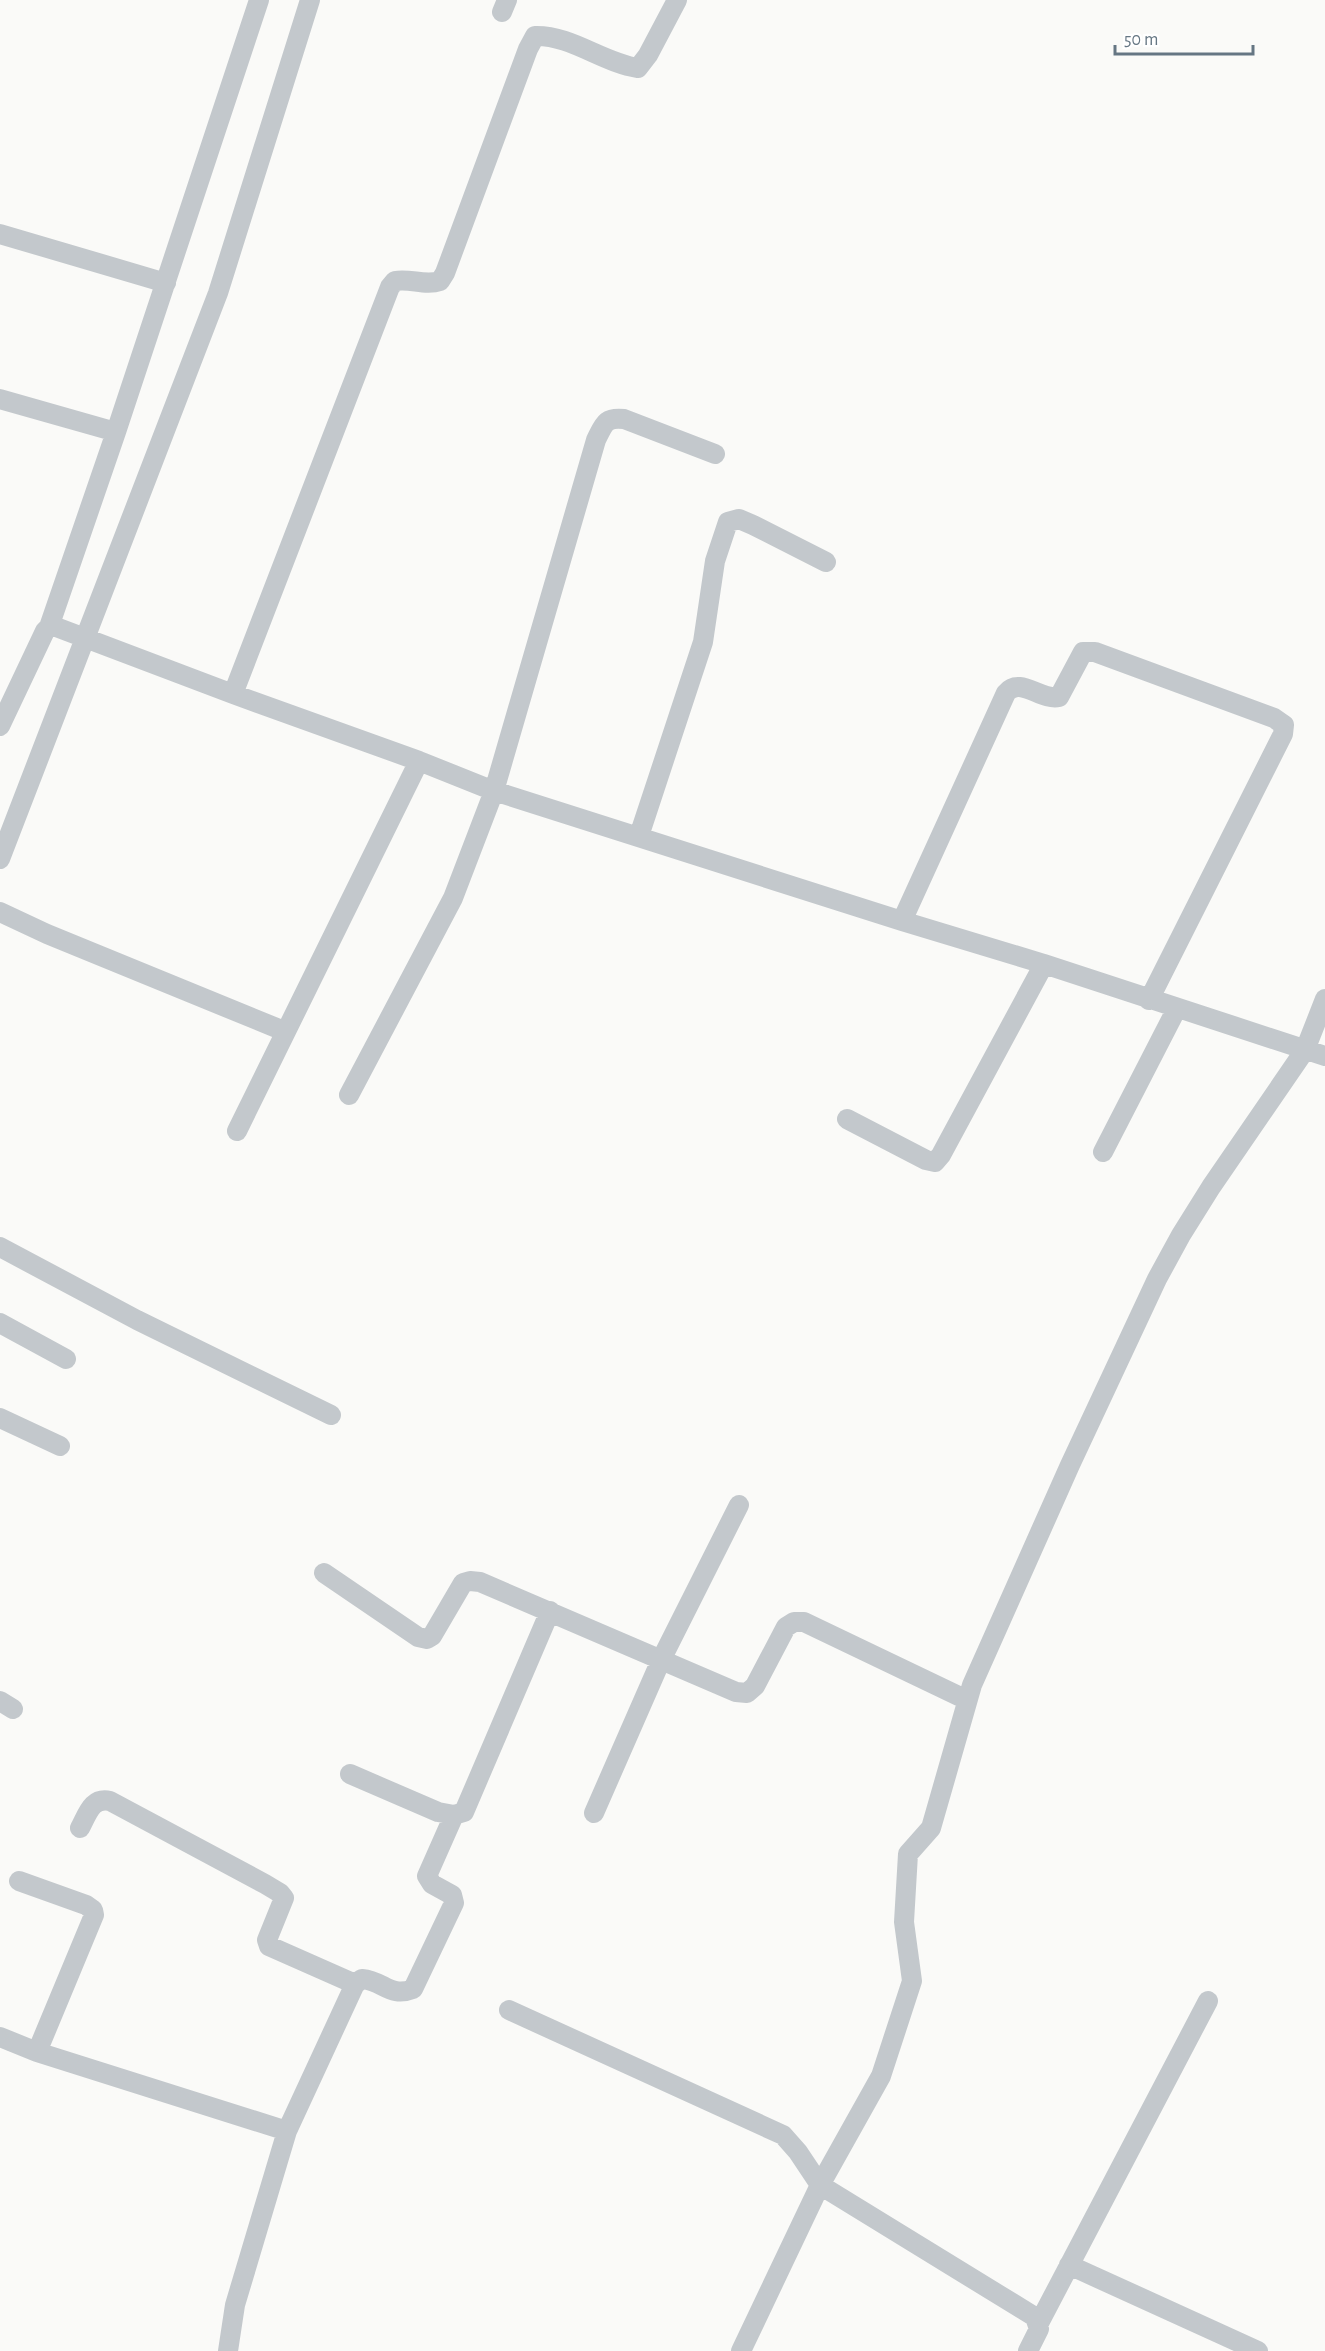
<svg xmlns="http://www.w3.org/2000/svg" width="1325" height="2351" viewBox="0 0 1325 2351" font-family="'Alegreya Sans',sans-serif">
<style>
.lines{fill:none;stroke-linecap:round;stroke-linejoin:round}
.minor{stroke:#c3c8cc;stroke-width:20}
</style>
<rect width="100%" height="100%" fill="#fafaf8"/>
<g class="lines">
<!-- minor -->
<path class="minor" d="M502 12 507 0
M0 234 166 283
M0 399 116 432
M49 627 116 432 259 0
M233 694 390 287 395 281C410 278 425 286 440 281L445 273 528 49 535 36C571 35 603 63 638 68L648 55 677 0
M0 726 45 631 49 627H56L233 694 419 761 494 791 902 921 1044 964 1325 1056
M639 836 703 642 715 561 728 522 739 519 753 525 826 562
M0 859 218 293 310 0
M0 912 47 934 284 1031
M902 921 1006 693C1020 676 1041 701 1059 697L1083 652H1095L1274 718 1284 725 1283 734 1149 1000
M349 1095 453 898 494 791 596 440C604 424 605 417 624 419L715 454
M847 1119 926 1160 935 1162 941 1155 1044 964
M237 1131 419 761
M1103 1152 1177 1008
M0 1247 137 1320 331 1415
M0 1323 66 1359
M0 1418 60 1446
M324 1573 418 1637 427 1639 432 1636 463 1583 470 1581 480 1582 736 1692 747 1693 755 1686 786 1627 794 1622H804L967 1700
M0 1701 13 1709
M350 1774 438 1812 454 1815 464 1812 550 1611
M594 1813 661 1660 739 1505
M80 1828C88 1813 92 1797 110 1801L265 1884 280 1893 284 1898 267 1940 269 1946 355 1984
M19 1881 86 1905 93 1910 94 1915 37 2052
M509 2010 783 2135 798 2152 820 2185 1035 2317 1039 2329 1028 2351
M0 2037 37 2052 287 2131 355 1984 362 1979C384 1981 390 1998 413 1989L454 1903 452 1895 432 1884 427 1876 454 1815
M1069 2265 1258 2351
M1039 2323 1208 2001
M228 2351 235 2305 287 2131
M741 2351 820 2185 881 2076 912 1981 904 1922 908 1854 931 1828 972 1685 1070 1465 1157 1279 1181 1235 1211 1187 1305 1050 1325 999"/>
</g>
<!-- scale -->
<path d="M1115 45v9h138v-9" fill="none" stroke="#657683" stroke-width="3"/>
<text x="1124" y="45" font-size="18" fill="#657683" stroke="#ffffff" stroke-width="4.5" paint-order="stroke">50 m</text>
</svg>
